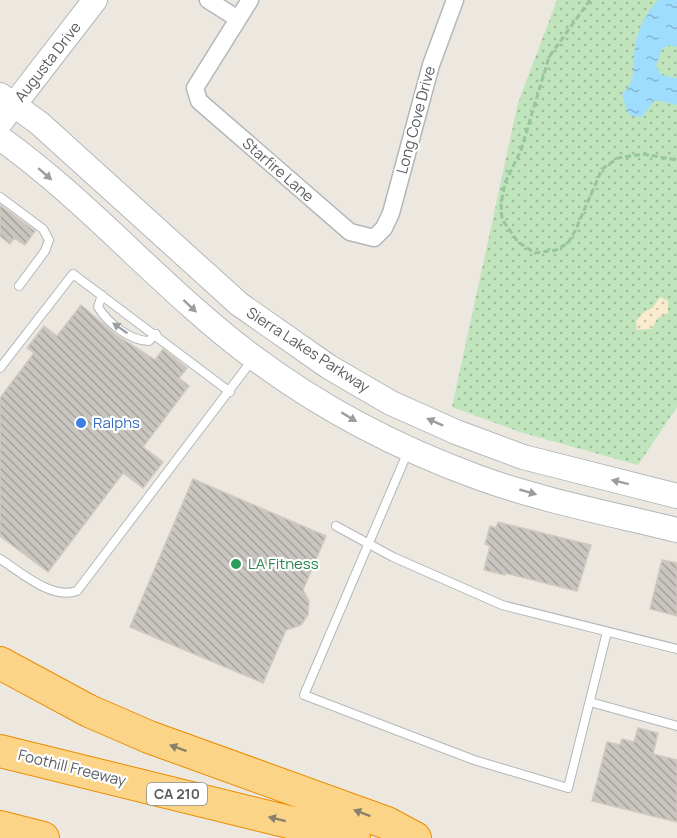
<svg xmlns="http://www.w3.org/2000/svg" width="677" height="838" viewBox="0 0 677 838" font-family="Manrope,sans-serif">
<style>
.grass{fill:url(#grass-dots)}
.sand{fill:url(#sand-dots)}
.water{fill:url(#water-ripples)}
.building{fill:url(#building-back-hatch);stroke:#d1c9bf;stroke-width:1.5}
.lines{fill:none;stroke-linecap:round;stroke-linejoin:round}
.lane-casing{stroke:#b3b7bb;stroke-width:10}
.street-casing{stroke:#b3b7bb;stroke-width:19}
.secondary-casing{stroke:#b2b7bb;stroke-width:26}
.highway-casing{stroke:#eb8c01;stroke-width:34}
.path{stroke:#96c59f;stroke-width:3;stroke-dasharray:6 3;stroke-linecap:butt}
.lane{stroke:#fff;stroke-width:8}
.street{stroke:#fff;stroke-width:16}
.secondary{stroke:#fff;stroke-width:24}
.highway{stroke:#fcd488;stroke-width:32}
.oneway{fill:#9b9ea0}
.oneway2{fill:#8a816d}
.shop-dot{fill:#3f7fe0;stroke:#fff;stroke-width:2}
.leisure-dot{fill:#2e9e5b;stroke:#fff;stroke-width:2}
.labels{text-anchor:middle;stroke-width:4.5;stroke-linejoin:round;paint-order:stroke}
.shield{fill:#fff;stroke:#8b8e90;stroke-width:1.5}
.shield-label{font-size:14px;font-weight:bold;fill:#595e61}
.street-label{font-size:15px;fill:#595e61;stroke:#fff}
.shop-label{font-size:15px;fill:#366cbe;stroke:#fff;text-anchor:start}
.leisure-label{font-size:15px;fill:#27864d;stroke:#fff;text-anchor:start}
</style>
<defs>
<pattern id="grass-dots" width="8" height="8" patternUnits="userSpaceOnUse" patternTransform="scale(1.5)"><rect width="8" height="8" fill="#c0e4bc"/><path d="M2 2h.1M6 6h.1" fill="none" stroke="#9fbc9c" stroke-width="1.8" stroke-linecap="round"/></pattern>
<pattern id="sand-dots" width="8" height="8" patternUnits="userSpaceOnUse" patternTransform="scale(1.5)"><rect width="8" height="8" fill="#faebce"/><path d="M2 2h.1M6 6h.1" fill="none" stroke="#cdc2ab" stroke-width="1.8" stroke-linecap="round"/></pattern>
<pattern id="water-ripples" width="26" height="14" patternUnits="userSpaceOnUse" patternTransform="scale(1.5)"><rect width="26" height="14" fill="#9eddfe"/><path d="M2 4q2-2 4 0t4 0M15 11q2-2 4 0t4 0" fill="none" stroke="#84b6d1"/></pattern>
<pattern id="building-back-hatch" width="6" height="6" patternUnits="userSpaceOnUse" patternTransform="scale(1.5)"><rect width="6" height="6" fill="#c9c5c0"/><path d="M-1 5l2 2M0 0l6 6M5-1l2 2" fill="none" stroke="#a6a39f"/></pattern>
</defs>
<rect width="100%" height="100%" fill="#ece8e0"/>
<!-- grass -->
<path class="grass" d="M557 0H677V407L638 465 520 432 452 407 518 103Z"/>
<!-- sand -->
<path class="sand" d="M660 297 668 301V313L658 318 652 329 637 330 636 321 644 312 652 308Z"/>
<!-- water -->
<path class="water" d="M658 0H677V47L669 45 662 49 656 66 661 75 677 78V105L655 100 642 117 631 116 627 111 622 94C638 81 632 63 635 46 638 29 646 13 658 0Z"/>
<!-- building -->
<path class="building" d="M0 205 35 231 25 245 14 238 10 244 0 236Z
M81 305 116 335 155 360 163 349 187 368 179 378 189 386 143 447 163 462 143 488 123 473 48 572 0 536V398L34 353 27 348 44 326 57 336Z
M193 479 326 536 303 590 309 601 308 615 301 625 286 630 263 683 130 627Z
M498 522 591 545 577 591 505 573V575L484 570 490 546 485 544 490 526 496 528Z
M662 560 677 563V616L650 609Z
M638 728 658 733 653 754 677 760V822L592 801 607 742 620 745 622 739 634 742Z"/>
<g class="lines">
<!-- lane casing -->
<g class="lane-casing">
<path id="lane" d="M0 197 43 229 49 240 45 251 19 286
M102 295 98 307C108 323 130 341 149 341L156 334
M0 368 73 274 230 392
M409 449 304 695 474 760 568 788 607 632
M336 526 393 557 502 605 677 649
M0 559C21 572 51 600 77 591L253 359
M590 702 677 726"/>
</g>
<!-- street casing -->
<g class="street-casing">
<path id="street" d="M208 0 238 19
M250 0 195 88 199 101 350 232 374 238 384 228 391 213 431 65 455 0"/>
</g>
<!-- secondary casing -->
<g class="secondary-casing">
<path id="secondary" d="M0 95 39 123 239 304 329 367 391 403 456 432 523 457 677 496
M0 123 95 0
M0 138C91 203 163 290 253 357 321 408 400 449 480 478 544 501 612 514 677 530"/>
</g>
<!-- highway casing -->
<g class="highway-casing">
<path id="highway" d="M0 663 89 711 149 737 387 823 415 838
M0 751 354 838
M0 827 43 838"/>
</g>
<!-- path -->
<path class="path" d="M590 0 549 57 521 150 505 183 501 204 502 219 518 242 535 253 556 250 568 243 575 231 602 169 618 158 643 154 677 160"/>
<!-- lane -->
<use href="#lane" class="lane"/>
<!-- street -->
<use href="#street" class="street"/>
<!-- secondary -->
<use href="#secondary" class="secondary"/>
<!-- highway -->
<use href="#highway" class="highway"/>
</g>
<!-- one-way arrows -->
<defs><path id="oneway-solid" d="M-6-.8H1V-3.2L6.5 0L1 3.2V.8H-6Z" transform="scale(1.5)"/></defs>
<g class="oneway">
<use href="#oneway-solid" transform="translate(45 174) rotate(41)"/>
<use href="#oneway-solid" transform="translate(190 306) rotate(43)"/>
<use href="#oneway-solid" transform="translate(120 328) rotate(-145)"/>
<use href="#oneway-solid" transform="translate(349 417) rotate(31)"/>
<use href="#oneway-solid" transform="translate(435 422) rotate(-156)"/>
<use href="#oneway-solid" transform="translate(620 482) rotate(-166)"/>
<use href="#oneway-solid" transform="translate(528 492) rotate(16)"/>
</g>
<g class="oneway2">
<use href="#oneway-solid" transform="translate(178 748) rotate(-160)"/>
<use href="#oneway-solid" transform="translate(362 813) rotate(-159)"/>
<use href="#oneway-solid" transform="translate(277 819) rotate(-166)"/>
</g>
<!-- markers -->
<circle class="shop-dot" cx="81" cy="423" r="6"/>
<circle class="leisure-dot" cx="236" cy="564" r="6"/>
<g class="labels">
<!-- shield labels -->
<rect class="shield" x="147" y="783" width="60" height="22" rx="4.5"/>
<g class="shield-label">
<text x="177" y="799">CA 210</text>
</g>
<!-- street labels -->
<g class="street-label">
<text transform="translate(48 62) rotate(-52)" y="5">Augusta Drive</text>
<text transform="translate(416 120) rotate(-75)" y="5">Long Cove Drive</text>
<text transform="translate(278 170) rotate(41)" y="5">Starfire Lane</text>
<text transform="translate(308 350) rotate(33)" y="5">Sierra Lakes Parkway</text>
<text transform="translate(72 768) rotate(14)" y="5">Foothill Freeway</text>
</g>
<!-- shop labels -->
<g class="shop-label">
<text x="93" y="428">Ralphs</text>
</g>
<!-- leisure labels -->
<g class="leisure-label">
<text x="248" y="569">LA Fitness</text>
</g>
</g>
</svg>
